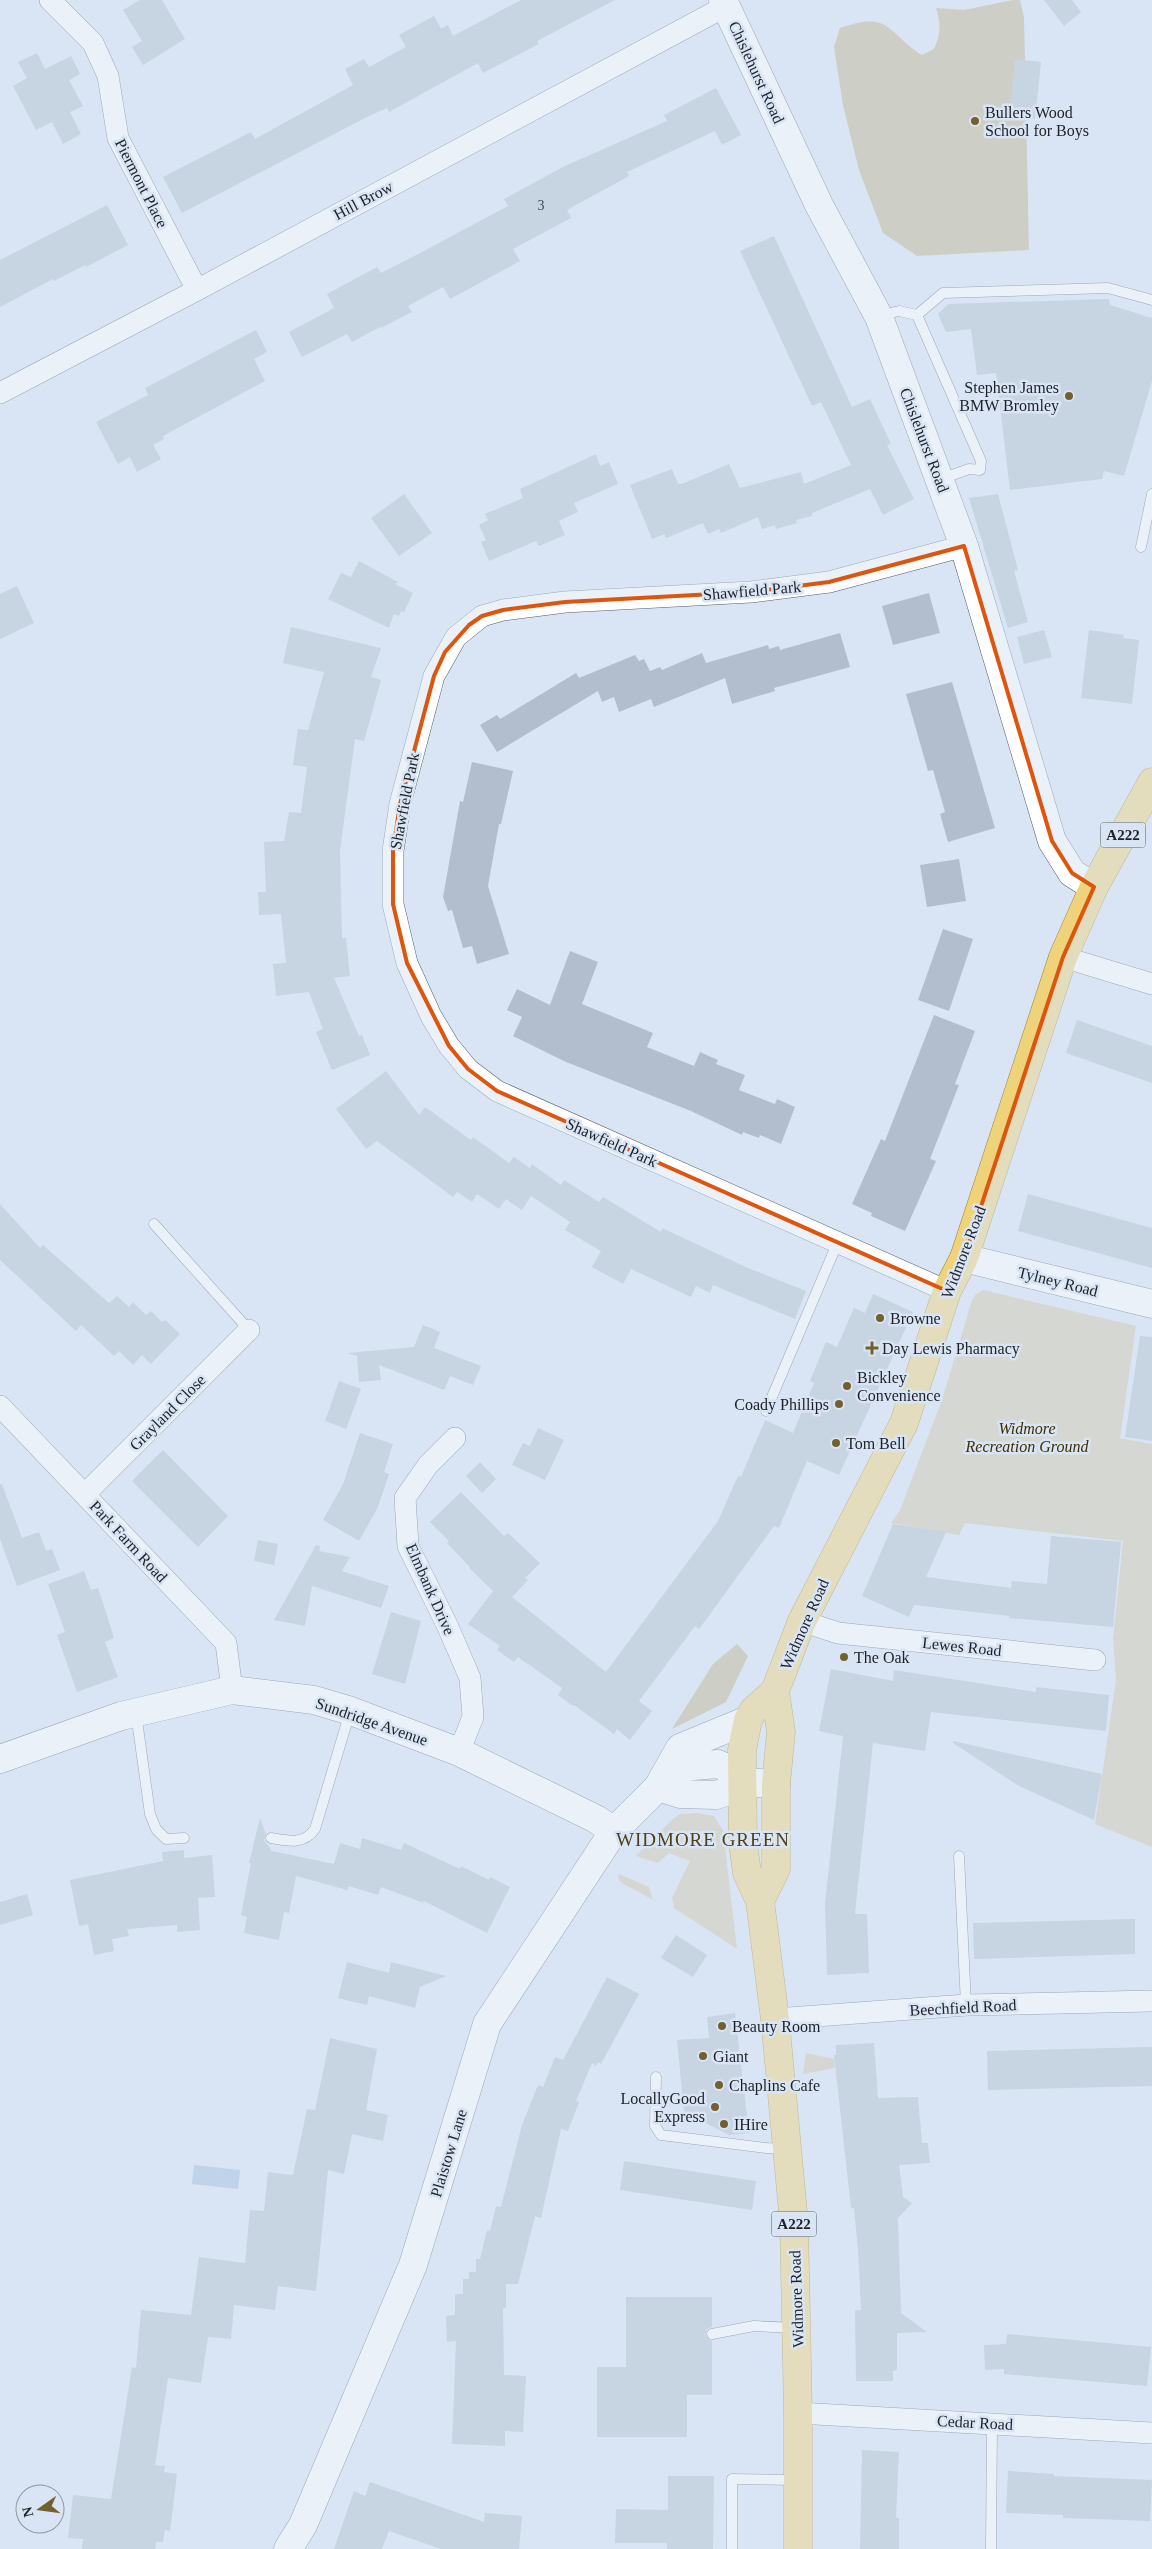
<svg xmlns="http://www.w3.org/2000/svg" width="1152" height="2549" viewBox="0 0 1152 2549" font-family="Georgia,serif">
<style>
.green{fill:#d1c5a9}
.forest{fill:#bfb18d}
.water{fill:#a2bcda}
.building{fill:#b2becd}
.lines{fill:none;stroke-linecap:round;stroke-linejoin:round}
.lane-casing{stroke:#535e6b;stroke-width:11}
.street-casing{stroke:#535e6b;stroke-width:22}
.secondary-casing{stroke:#535e6b;stroke-width:29}
.primary-casing{stroke:#9e8124;stroke-width:29}
.lane{stroke:#fff;stroke-width:10}
.street{stroke:#fff;stroke-width:21}
.secondary{stroke:#fff;stroke-width:28}
.primary{stroke:#efd37a;stroke-width:28}
.marked{fill:none;stroke:#de560d;stroke-width:4;stroke-linejoin:round}
.poi-dot{fill:#73602e;stroke:#d9e5f4;stroke-width:2}
.labels{text-anchor:middle;stroke-width:5;stroke-linejoin:round;paint-order:stroke}
.number-label{font-size:14px;fill:#424850}
.shield{fill:#d9e5f4;stroke:#555c64;stroke-width:1}
.shield-label{font-size:15px;font-weight:bold;fill:#1d2127}
.street-label{font-size:16px;fill:#1d2127;stroke:#d9e5f4}
.poi-label{font-size:16px;fill:#1d2127;stroke:#d9e5f4;text-anchor:start}
.park-label{font-size:16px;font-style:italic;fill:#3e2e00;stroke:#d9e5f4}
.quarter-label{font-size:19px;letter-spacing:1px;fill:#4f4018;stroke:#d9e5f4}
</style>
<rect width="100%" height="100%" fill="#d9e5f4"/>
<!-- green -->
<path class="green" d="M983 1290 1136 1326 1120 1438 1152 1444V1847L1095 1824 1116 1680 1113 1639 1123 1541 965 1523 959 1535 891 1523 900 1510 942 1400 972 1300 976 1294Z
M696 1813 714 1816 723 1830 737 1949 674 1908 672 1898 690 1861 669 1853 658 1863 636 1856 674 1818 680 1814Z
M619 1874 649 1887 653 1900 622 1883 618 1879Z
M806 2053 834 2059 835 2068 803 2074Z"/>
<!-- forest -->
<path class="forest" d="M1013 0H1020L1024 17 1029 250 917 256 883 233 859 170 843 105 834 47 840 28C891 10 886 32 922 55L934 49C941 34 941 23 936 8L964 10Z
M737 1644 748 1656 726 1702 672 1729 713 1664Z"/>
<!-- water -->
<path class="water" d="M194 2165 240 2170 238 2189 192 2184Z"/>
<!-- building -->
<path class="building" d="M140 0H162L185 39 143 65 132 47 142 41 123 10Z
M521 0H615L537 41 539 44 483 73 478 63 389 112 387 108 369 116 182 213 163 177 251 132 255 139 353 85 345 69 364 59 369 67 406 47 399 35 434 16 441 29 448 25 453 36Z
M1044 0H1072L1081 12 1064 26Z
M37 53 45 69 71 56 80 74 69 80 83 106 70 112 81 134 63 144 52 122 36 130 13 86 27 78 18 62Z
M1015 59 1041 62 1035 119 1009 116Z
M716 88 741 135 722 145 715 131 627 172 629 176 567 210 571 218 513 249 520 261 450 299 443 287 408 306 412 312 381 328 380 327 352 342 347 334 302 357 289 332 334 308 327 294 377 267 381 273 422 252 508 206 504 199 565 166 667 121 664 115Z
M107 205 128 245 86 267 85 265 54 281 53 279 0 307V260Z
M774 236 852 407 870 399 891 444 887 445 914 499 883 515 870 489 812 513V516L796 520 797 523 776 529 775 525 762 529 758 517 721 533 719 529 708 534 703 523 666 538 665 534 652 539 630 485 672 469 678 484H682L729 464 740 488 801 472 804 484 851 465 821 402 812 406 740 251Z
M1109 299 1110 305 1152 318V381L1124 476 1104 471 1102 479 1010 490 996 373 977 375 971 329 946 332 938 314 948 304Z
M256 330 267 352 254 359 265 381 163 436 164 439 153 445 161 459 137 472 130 457 118 464 96 422 148 395 145 388Z
M596 454 600 466 609 462 618 484 574 503 578 512 559 521 565 535 539 546 536 541 489 561 481 542 486 540 479 525 488 520 485 514 523 498 520 489Z
M404 494 432 533 399 556 371 518Z
M998 494 1018 570 1014 571 1028 622 1008 628 969 498Z
M359 561 398 582 395 584 413 593 404 612 401 611 399 616 394 614 389 628 328 599 341 573 351 577Z
M17 586 34 623 0 639V594Z
M929 593 940 633 893 645 882 606Z
M291 627 381 648 371 677 381 680 364 741 355 739 340 850 342 938H346L350 976 334 978 359 1036 362 1035 370 1055 332 1070 316 1032 323 1029 309 992 276 996 273 964 286 963 281 914 259 915 258 892H266L264 842 284 841 289 812 301 813 307 767 293 765 298 729 308 730 324 672 283 663Z
M1044 630 1052 657 1024 664 1017 637Z
M1089 630 1124 635 1123 638 1139 640 1132 704 1081 698Z
M840 633 850 667 774 688 775 691 732 704 725 678 654 707 651 699 619 712 614 697 602 702 598 691 497 752 480 725 497 715 500 719 576 673 579 678 635 655 639 661 644 659 650 671 660 667 662 670 702 653 706 663 768 645 769 649 779 646 780 650Z
M952 682 995 828 948 842 940 814 945 812 933 770 928 771 906 694Z
M472 762 513 771 501 824H499L488 886 509 954 477 964 472 946 463 948 452 910 448 911 443 897 460 801 463 802Z
M959 859 966 901 927 907 920 865Z
M943 929 973 939 949 1011 918 1000Z
M570 951 598 962 582 1004 653 1033 647 1047 694 1066 700 1052 718 1060 716 1064 745 1075 739 1090 775 1104 777 1099 795 1107 781 1144 760 1135 759 1138 743 1132 742 1135 691 1111 566 1062 513 1036 522 1017 507 1010 517 989 550 1005Z
M934 1015 975 1031 955 1084 959 1085 930 1159 936 1161 905 1231 871 1216 872 1213 852 1204 881 1139 885 1141Z
M1077 1020 1152 1046V1083L1066 1053Z
M386 1071 419 1115 425 1107 471 1140 473 1137 509 1163 514 1157 530 1168 532 1164 561 1185 564 1180 599 1202 603 1197 661 1232 662 1228 748 1268 806 1291 795 1319 713 1285 710 1293 696 1286 691 1297 631 1269 623 1284 592 1267 601 1251 565 1230 570 1222 531 1196 522 1210 506 1199 499 1209 477 1194 472 1202 457 1192 453 1197 377 1141 366 1149 336 1109Z
M1028 1194 1152 1228V1268L1018 1231Z
M0 1204 40 1248 43 1245 109 1303 117 1296 129 1307 133 1302 146 1315 151 1311 162 1322 165 1320 180 1334 151 1364 142 1355 133 1365 119 1351 114 1356 81 1325 76 1331 0 1260Z
M873 1294 913 1312 839 1475 807 1461 779 1528 774 1526 705 1621 699 1629 695 1626 639 1701 652 1711 630 1740 617 1729 614 1734 574 1705 573 1706 558 1695 562 1688 518 1657 514 1662 497 1650 500 1646 468 1624 493 1591 469 1568 470 1567 447 1543 449 1541 430 1522 461 1492 504 1536 508 1533 540 1563 525 1578 528 1580 512 1597 606 1672 718 1521 738 1476 741 1477 765 1420 793 1433 814 1383 810 1381 826 1342 837 1347 854 1308 865 1313Z
M423 1325 440 1332 434 1348 481 1366 473 1385 450 1376 444 1390 379 1365 381 1380 359 1382 357 1356 347 1353 414 1347Z
M1140 1336 1152 1337V1441L1125 1437Z
M339 1381 361 1389 346 1429 325 1421Z
M538 1428 564 1440 545 1480 512 1465 523 1443 530 1446Z
M360 1433 393 1444 384 1472 389 1474 378 1507 359 1541 323 1520 343 1484Z
M163 1450 228 1516 198 1547 132 1481Z
M480 1462 496 1479 482 1493 466 1476Z
M0 1484H2L22 1538 39 1532 46 1551 52 1549 60 1570 17 1586 0 1539Z
M893 1524 946 1532 926 1577 1011 1588 1012 1581 1047 1584 1051 1536 1121 1542 1113 1627 1009 1618V1616L914 1605 909 1617 862 1596Z
M258 1540 278 1544 274 1565 254 1561Z
M316 1545 320 1546 319 1551 350 1557 342 1571 389 1586 381 1608 312 1586 305 1626 274 1620Z
M84 1571 91 1590 98 1588 105 1609 114 1638 105 1642 118 1677 77 1692 57 1635 65 1632 48 1584Z
M391 1612 421 1621 405 1684 372 1674Z
M831 1669 893 1681 894 1670 1036 1692V1687L1109 1695 1106 1731 931 1712 925 1751 873 1743 855 1914H867L869 1973 827 1975 825 1904 843 1736 819 1731Z
M953 1741 1102 1774 1094 1820 1019 1786 953 1743Z
M260 1818 266 1834 264 1840 272 1851 334 1864 340 1843 360 1849 362 1838 401 1850 404 1843 460 1869 461 1866 489 1880 490 1877 510 1887 487 1933 422 1900 424 1903 381 1887 378 1895 349 1886 347 1890 296 1876 289 1913 284 1912 279 1940 244 1933 247 1917 241 1915 251 1863H249Z
M184 1850V1858L212 1855 215 1897 198 1898 200 1930 177 1932V1925L127 1929 129 1936 112 1939 114 1951 94 1955 88 1924 79 1926 70 1880 163 1861 162 1852Z
M27 1894 33 1915 0 1925V1902Z
M1135 1919V1954L974 1959 973 1923Z
M676 1935 707 1955 693 1977 661 1958Z
M347 1962 389 1973 391 1962 446 1976 420 1987 415 2008 369 1996 367 2005 338 1998Z
M607 1977 639 1994 601 2064 598 2062 596 2066 592 2063 576 2101 579 2102 568 2131 561 2129 541 2218 535 2216 518 2284H506V2308H503L504 2375 526 2376 523 2432 505 2431V2446L452 2444 456 2341 447 2342 446 2316 455 2315V2294H463V2279H469V2272H476V2259H480L487 2230 490 2231 496 2206 501 2207 522 2125 538 2085 543 2087 555 2057 563 2060Z
M735 2013 749 2133 729 2135 684 2112 677 2040 709 2038 707 2017Z
M330 2038 377 2049 366 2110 388 2115 383 2141 352 2134 344 2174 328 2170 316 2291 278 2286 275 2310 234 2305 231 2339 208 2337 201 2383 168 2378 155 2465 165 2466 164 2472 177 2474 170 2531 165 2530 163 2542H156L155 2549H82L83 2539 68 2538 73 2495 111 2499 132 2367 136 2368 141 2310 191 2315 199 2257 245 2263 250 2210 264 2211 268 2172 293 2175 307 2109 315 2110Z
M874 2043 878 2098 918 2097 922 2143H928L930 2163 899 2165 903 2197 912 2203 898 2218 901 2313 927 2332 897 2333V2370L893 2371V2381H856L855 2310H861L858 2250 854 2208H851L834 2055H836V2045Z
M1152 2047V2086L988 2090 987 2051Z
M624 2161 756 2181 752 2210 620 2190Z
M626 2297H712V2327L707 2329 705 2335 712 2341V2395H687V2437H597V2367H626Z
M1007 2334 1151 2347 1147 2386 1004 2374V2369L985 2370 984 2345 1006 2344Z
M862 2450 899 2452 896 2518H899V2549H860Z
M1008 2471 1054 2474V2476L1152 2480 1150 2521 1063 2518V2515L1006 2513Z
M668 2476H714L713 2549H667V2543H615L616 2509 668 2510Z
M370 2482 484 2522 485 2513 522 2516 519 2549H441L389 2531 382 2549H334L354 2491 365 2496Z"/>
<g class="lines">
<!-- lane casing -->
<g class="lane-casing">
<path id="lane" d="M917 315 943 293 1108 288 1152 300
M879 316 899 311 917 315 981 461 980 470 969 469 941 479
M1141 547 1152 494
M154 1224 249 1330
M766 1411 837 1244
M136 1713 150 1814 156 1829 166 1839 184 1838
M271 1838C288 1841 304 1845 315 1829L350 1712
M959 1856 966 2005
M656 2077 655 2126 661 2135 766 2148 786 2149
M712 2334 754 2326 796 2328
M732 2549V2479L796 2480
M991 2549 992 2423"/>
</g>
<!-- street casing -->
<g class="street-casing">
<path id="street" d="M50 0 93 43 108 76 118 138 197 290
M0 393 197 290 726 6
M1063 957 1152 984
M947 1291 497 1091 468 1069 449 1046 431 1016 407 963 393 904V851L400 804 434 676 456 637 482 616 503 610 565 602 751 592 829 582 964 546
M0 1406 226 1643 232 1690
M455 1438 428 1465 405 1498 408 1546 448 1627 470 1678 473 1717 459 1752
M85 1494 249 1330
M802 1621 838 1633 1095 1660
M775 2019 966 2005 1152 2001
M798 2413 1152 2433"/>
</g>
<!-- secondary casing -->
<g class="secondary-casing">
<path id="secondary" d="M723 0 819 205 879 317 964 546 1052 841 1072 873 1094 887
M964 1258 1152 1304
M0 1759 121 1716 232 1690 314 1700 351 1711 459 1752 596 1819 614 1831
M670 1768 718 1764 725 1767 742 1782
M658 1787 680 1794 716 1795 729 1791 742 1782 776 1784
M288 2549 303 2525 413 2265 487 2024 614 1831 658 1787 680 1748 748 1720"/>
</g>
<!-- primary casing -->
<g class="primary-casing">
<path id="primary" d="M760 1901 776 1869V1784L781 1732 775 1691
M798 2549V2413L794 2223 775 2019 760 1901 747 1873 743 1843 742 1750 748 1720 753 1711 775 1691 802 1621 904 1423 947 1291 964 1258 1063 957 1094 887 1152 782"/>
</g>
<!-- lane -->
<use href="#lane" class="lane"/>
<!-- street -->
<use href="#street" class="street"/>
<!-- secondary -->
<use href="#secondary" class="secondary"/>
<!-- primary -->
<use href="#primary" class="primary"/>
</g>
<!-- marked area -->
<path d="M0 0H1152V2549H0ZM964 546 1052 841 1072 873 1094 887 1063 957 964 1258 947 1291 497 1091 468 1069 449 1046 407 963 393 904V851L400 804 434 676 445 652 469 625 482 616 503 610 565 602 751 592 829 582Z" fill="#d9e5f4" fill-opacity=".55" fill-rule="evenodd"/>
<path class="marked" d="M964 546 1052 841 1072 873 1094 887 1063 957 964 1258 947 1291 497 1091 468 1069 449 1046 407 963 393 904V851L400 804 434 676 445 652 469 625 482 616 503 610 565 602 751 592 829 582Z"/>
<!-- markers -->
<g class="poi-dot">
<circle cx="975" cy="121" r="5"/>
<circle cx="1069" cy="396" r="5"/>
<circle cx="880" cy="1318" r="5"/>
<path d="M869.5 1340.5h5v5h5v5h-5v5h-5v-5h-5v-5h5z"/>
<circle cx="847" cy="1386" r="5"/>
<circle cx="839" cy="1404" r="5"/>
<circle cx="836" cy="1443" r="5"/>
<circle cx="844" cy="1657" r="5"/>
<circle cx="722" cy="2026" r="5"/>
<circle cx="703" cy="2056" r="5"/>
<circle cx="719" cy="2085" r="5"/>
<circle cx="715" cy="2107" r="5"/>
<circle cx="724" cy="2124" r="5"/>
</g>
<g class="labels">
<!-- number labels -->
<g class="number-label">
<text x="541" y="210">3</text>
</g>
<!-- shield labels -->
<g class="shield">
<rect x="1100.5" y="822.5" width="45" height="25" rx="4"/>
<rect x="771.5" y="2211.5" width="45" height="25" rx="4"/>
</g>
<g class="shield-label">
<text x="1123" y="840">A222</text>
<text x="794" y="2229">A222</text>
</g>
<!-- street labels -->
<g class="street-label">
<text transform="translate(757 72) rotate(65)" y="6">Chislehurst Road</text>
<text transform="translate(142 183) rotate(63)" y="6">Piermont Place</text>
<text transform="translate(363 200) rotate(-28)" y="6">Hill Brow</text>
<text transform="translate(925 440) rotate(69)" y="6">Chislehurst Road</text>
<text transform="translate(752 590) rotate(-5)" y="6">Shawfield Park</text>
<text transform="translate(404 801) rotate(-79)" y="6">Shawfield Park</text>
<text transform="translate(612 1142) rotate(24)" y="6">Shawfield Park</text>
<text transform="translate(963 1252) rotate(-69)" y="6">Widmore Road</text>
<text transform="translate(1058 1281) rotate(14)" y="6">Tylney Road</text>
<text transform="translate(167 1412) rotate(-45)" y="6">Grayland Close</text>
<text transform="translate(129 1541) rotate(47)" y="6">Park Farm Road</text>
<text transform="translate(431 1589) rotate(66)" y="6">Elmbank Drive</text>
<text transform="translate(804 1624) rotate(-66)" y="6">Widmore Road</text>
<text transform="translate(962 1646) rotate(6)" y="6">Lewes Road</text>
<text transform="translate(372 1721) rotate(19)" y="6">Sundridge Avenue</text>
<text transform="translate(963 2007) rotate(-3)" y="6">Beechfield Road</text>
<text transform="translate(448 2153) rotate(-73)" y="6">Plaistow Lane</text>
<text transform="translate(796 2299) rotate(-92)" y="6">Widmore Road</text>
<text transform="translate(975 2422) rotate(3)" y="6">Cedar Road</text>
</g>
<!-- poi labels -->
<g class="poi-label">
<text x="985" y="118">Bullers Wood<tspan x="985" dy="18">School for Boys</tspan></text>
<text x="1059" y="393" text-anchor="end">Stephen James<tspan x="1059" dy="18">BMW Bromley</tspan></text>
<text x="890" y="1324">Browne</text>
<text x="882" y="1354">Day Lewis Pharmacy</text>
<text x="857" y="1383">Bickley<tspan x="857" dy="18">Convenience</tspan></text>
<text x="829" y="1410" text-anchor="end">Coady Phillips</text>
<text x="846" y="1449">Tom Bell</text>
<text x="854" y="1663">The Oak</text>
<text x="732" y="2032">Beauty Room</text>
<text x="713" y="2062">Giant</text>
<text x="729" y="2091">Chaplins Cafe</text>
<text x="705" y="2104" text-anchor="end">LocallyGood<tspan x="705" dy="18">Express</tspan></text>
<text x="734" y="2130">IHire</text>
</g>
<!-- park labels -->
<g class="park-label">
<text x="1027" y="1434">Widmore<tspan x="1027" dy="18">Recreation Ground</tspan></text>
</g>
<!-- quarter labels -->
<g class="quarter-label">
<text x="703" y="1846">WIDMORE GREEN</text>
</g>
</g>
<!-- north arrow -->
<g transform="translate(40 2509) rotate(256)"><circle r="24" fill="#d9e5f4" stroke="#8e97a2"/>
<path d="M0-4L9 19L0 12L-9 19Z" fill="#73602e"/>
<text y="-8" font-size="14" font-weight="bold" text-anchor="middle" fill="#1d2127">N</text>
</g>
</svg>
